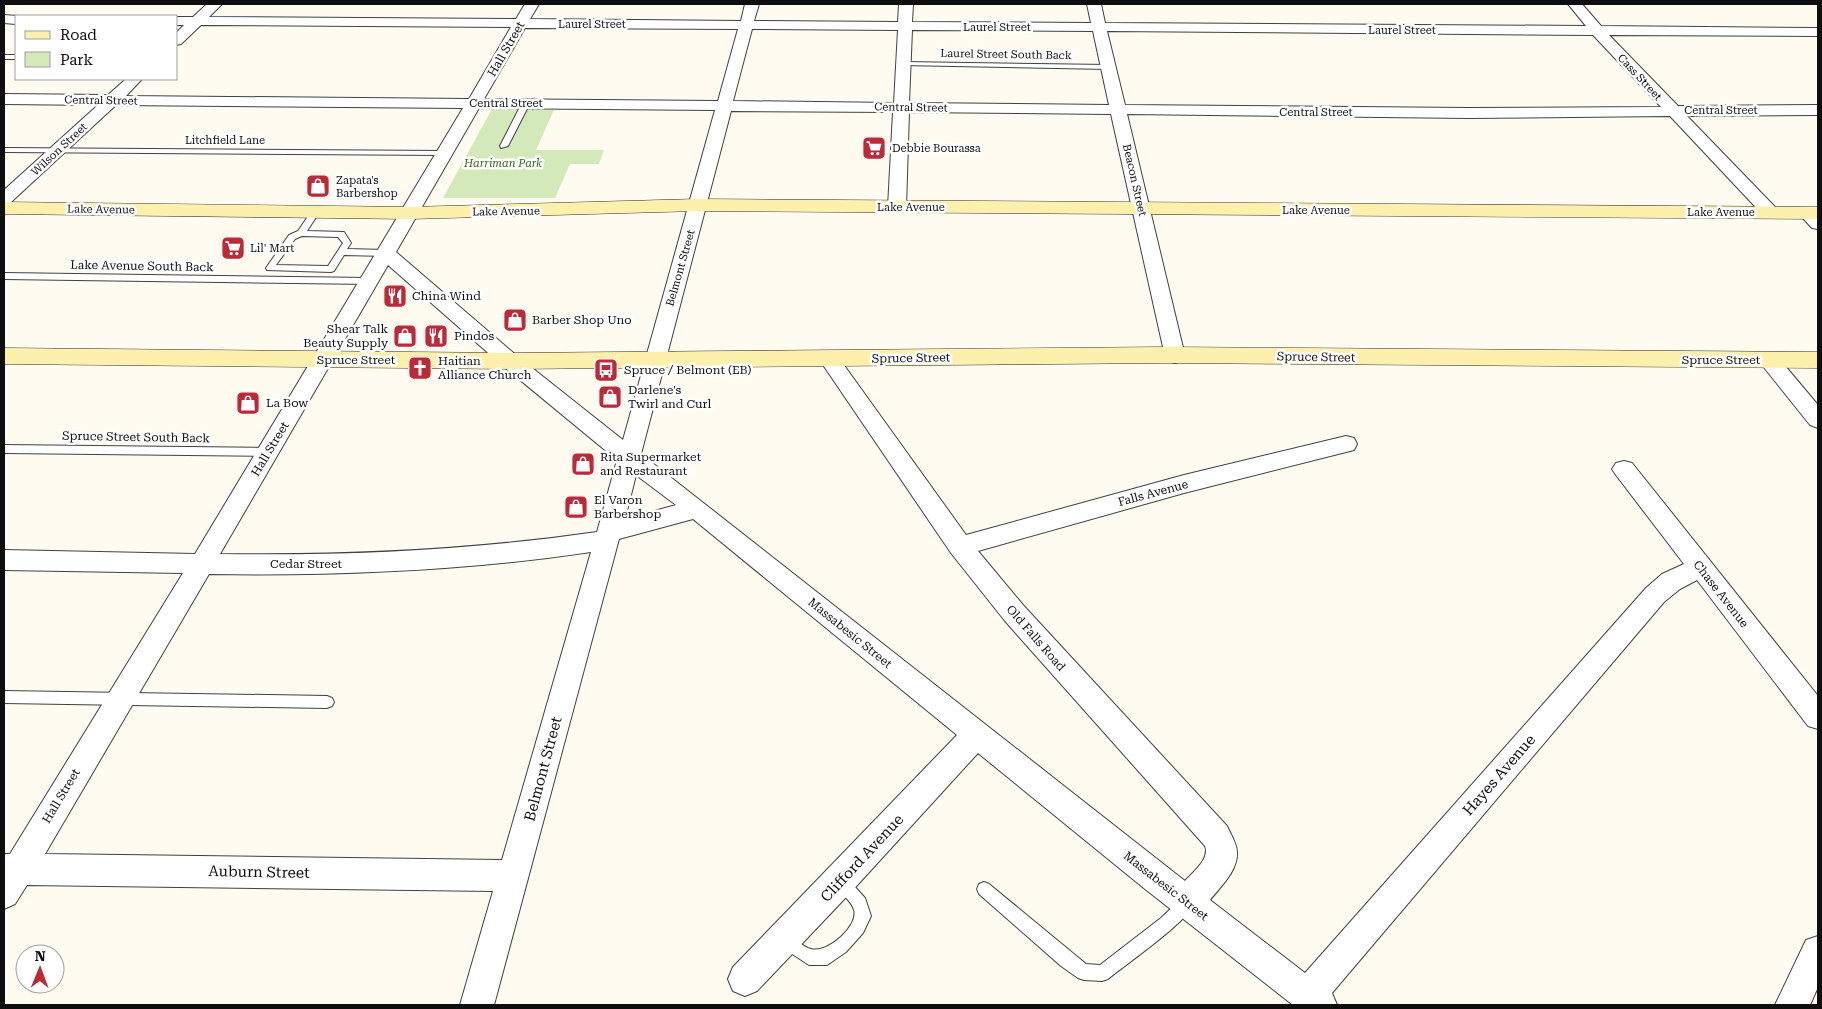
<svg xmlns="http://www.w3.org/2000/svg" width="1822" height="1009" viewBox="0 0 1822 1009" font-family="'Roboto Serif',serif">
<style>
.green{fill:#d4e9ba}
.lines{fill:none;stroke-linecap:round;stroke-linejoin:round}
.lane-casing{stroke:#414141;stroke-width:2}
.street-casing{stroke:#414141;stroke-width:2}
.secondary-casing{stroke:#303030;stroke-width:1}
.lane{fill:#fff;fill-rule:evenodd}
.street{fill:#fff;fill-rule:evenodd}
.secondary{fill:#fdf0ac;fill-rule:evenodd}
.labels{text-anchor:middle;stroke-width:5;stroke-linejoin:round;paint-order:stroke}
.far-street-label{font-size:11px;fill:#0e0e0e;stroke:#fff}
.far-poi-label{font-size:11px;fill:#0e0e0e;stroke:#fff;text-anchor:start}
.far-park-label{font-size:11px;font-style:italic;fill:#31651f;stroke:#fff}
.street-label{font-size:12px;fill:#0e0e0e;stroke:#fff}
.poi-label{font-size:12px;fill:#0e0e0e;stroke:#fff;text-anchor:start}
.near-street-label{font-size:15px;fill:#0e0e0e;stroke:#fff}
</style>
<rect width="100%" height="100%" fill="#fffbf0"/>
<!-- green -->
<path class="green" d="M492 109 554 110 536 150H604L599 164H570L555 198H443Z"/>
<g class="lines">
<!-- lane casing -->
<g class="lane-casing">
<path id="lane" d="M4 55H16V59H4Z
M904 62 1109 65 1113 67 1109 69 902 65V63Z
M523 101 530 103 508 146 501 148 500 146Z
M4 148 445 151 449 153 445 155 4 152Z
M316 208 320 211 307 231 344 232 351 243 347 249 386 250 390 253 386 256 344 255 334 271 331 272 267 270 266 268 289 235 298 231 313 209ZM302 236 338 237 343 243 328 266 276 265 295 239Z
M4 273 370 278 375 281 370 284 4 279Z
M4 445 269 448 274 452 269 456 4 453Z
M4 691 327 696 332 698 334 702 332 706 327 708 4 703Z
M841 875 846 877 865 898 871 916 863 933 846 952 827 965H809L780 946 777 941 780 936 785 933C794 937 802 947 811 949 828 954 859 925 854 910 851 899 838 893 834 882L836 877Z
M984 882 989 884 1086 964 1100 965 1161 918 1181 899 1186 896 1191 899 1194 904C1186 923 1126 964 1108 979L1102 981 1084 980 1078 978 1061 966 979 894 977 889 979 884Z"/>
</g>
<!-- street casing -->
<g class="street-casing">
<path id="street" d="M207 4H222L209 17 516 19 525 4H539L530 19 741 21 745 4H759L754 21 898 22 899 4H913L912 22 1091 23 1087 4H1101L1105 23 1586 26 1568 4H1582L1601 26 1818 28V36L1609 35 1678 106 1818 105V115L1687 116 1776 208 1779 212 1776 216H1764L1670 116 1469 118 1127 114 1185 356 1182 361 1175 363 1168 361 1165 356 1111 114 909 112 906 207 903 211H891L888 207 893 112 731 111 641 454 1185 881C1194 871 1210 859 1205 846L1005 621 951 553 819 359 822 354 829 352 836 354 966 535 1184 475 1346 436 1354 438 1357 444 1354 450 1184 493 978 551 1023 605 1227 826C1230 833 1237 844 1237 852 1238 871 1221 886 1210 900L1305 973 1646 588 1662 574 1684 564 1616 475 1612 469 1616 463 1624 461 1632 463 1818 696V729L1808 726 1697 580 1680 589 1664 602 1332 993 1337 1005H1293L1145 889 978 753 851 892 757 991 745 996 733 991 728 979 733 967 957 735 693 519 619 539 494 1005H460L493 891 27 885 15 904 4 909V854H10L183 573 4 570V550L195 554 463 108 116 105 10 203 4 204V190L98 105 4 104V94L108 95 126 79H142L126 96 469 99 511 27 201 25 181 44 176 45V33L184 25H176V17H193ZM525 28 738 29 718 101 484 99ZM752 29 898 30 894 103 733 101ZM912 30 1093 31 1109 105 909 103ZM1107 31 1593 35 1661 107 1469 108 1125 105ZM479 108 715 110 623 440 517 356 396 252ZM388 265 503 366 617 460 597 532C472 550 347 556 220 554ZM636 475 676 505 625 519ZM591 552 502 860 45 854 209 574C337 576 464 571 591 552Z
M4 15 18 16 16 24 4 23Z
M1807 208 1813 209 1818 214V229L1812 228 1798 213 1801 209Z
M1769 353 1776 355 1818 405V428L1810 425 1762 365 1759 360 1762 355Z
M1818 936V987L1810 1005H1775L1806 940Z"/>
</g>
<!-- secondary casing -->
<g class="secondary-casing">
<path id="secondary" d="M698 199 1818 207V219L698 211 410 219 4 214V202L410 207Z
M1165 347 1818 352V368L1165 363 510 369 4 364V348L510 353Z"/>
</g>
<!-- lane -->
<use href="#lane" class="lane"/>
<!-- street -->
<use href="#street" class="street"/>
<!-- secondary -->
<use href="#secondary" class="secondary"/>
</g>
<!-- icons -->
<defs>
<g id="supermarket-square" transform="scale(1.25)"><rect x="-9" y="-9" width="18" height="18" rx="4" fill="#bc2937" stroke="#fff"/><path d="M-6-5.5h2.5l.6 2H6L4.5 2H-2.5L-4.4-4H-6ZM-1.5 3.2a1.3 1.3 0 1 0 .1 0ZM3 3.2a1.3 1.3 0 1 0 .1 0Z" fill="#fff"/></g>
<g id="shop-square" transform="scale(1.25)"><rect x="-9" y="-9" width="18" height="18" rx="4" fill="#bc2937" stroke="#fff"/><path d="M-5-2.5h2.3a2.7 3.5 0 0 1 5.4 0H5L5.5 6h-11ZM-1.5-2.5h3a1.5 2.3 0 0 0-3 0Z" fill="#fff"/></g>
<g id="restaurant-square" transform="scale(1.25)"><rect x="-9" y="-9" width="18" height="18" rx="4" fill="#bc2937" stroke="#fff"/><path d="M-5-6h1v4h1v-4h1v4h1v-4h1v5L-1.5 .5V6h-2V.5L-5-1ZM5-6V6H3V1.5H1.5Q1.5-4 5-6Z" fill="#fff"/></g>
<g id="church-square" transform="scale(1.25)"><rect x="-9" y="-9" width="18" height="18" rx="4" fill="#bc2937" stroke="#fff"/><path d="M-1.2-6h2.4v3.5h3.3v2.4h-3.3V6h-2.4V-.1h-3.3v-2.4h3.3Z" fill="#fff"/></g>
<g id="bus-square" transform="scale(1.25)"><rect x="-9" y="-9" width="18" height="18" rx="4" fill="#bc2937" stroke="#fff"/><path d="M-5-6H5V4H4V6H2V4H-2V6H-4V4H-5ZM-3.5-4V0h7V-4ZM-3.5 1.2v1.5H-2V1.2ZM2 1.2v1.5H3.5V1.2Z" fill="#fff"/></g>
</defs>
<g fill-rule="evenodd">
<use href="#supermarket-square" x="874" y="148"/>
<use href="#shop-square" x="318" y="186"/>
<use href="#supermarket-square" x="233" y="248"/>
<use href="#restaurant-square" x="395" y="296"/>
<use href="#shop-square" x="515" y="320"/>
<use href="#shop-square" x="405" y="336"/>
<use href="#restaurant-square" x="436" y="336"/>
<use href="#church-square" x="420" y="368"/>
<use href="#bus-square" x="606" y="370"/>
<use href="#shop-square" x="610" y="397"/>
<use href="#shop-square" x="248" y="403"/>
<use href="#shop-square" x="583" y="464"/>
<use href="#shop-square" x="576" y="507"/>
</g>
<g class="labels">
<!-- far-street labels -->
<g class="far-street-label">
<text x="592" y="28">Laurel Street</text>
<text x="997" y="31">Laurel Street</text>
<text x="1402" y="34">Laurel Street</text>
<text transform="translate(1006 54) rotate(1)" y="4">Laurel Street South Back</text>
<text transform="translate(1640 77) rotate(47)" y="4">Cass Street</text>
<text transform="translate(101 100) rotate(1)" y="4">Central Street</text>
<text x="506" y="107">Central Street</text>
<text transform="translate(911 107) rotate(1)" y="4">Central Street</text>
<text x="1721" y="114">Central Street</text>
<text x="1316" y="116">Central Street</text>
<text x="225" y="144">Litchfield Lane</text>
<text transform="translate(59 149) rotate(-43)" y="4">Wilson Street</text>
<text transform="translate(1135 180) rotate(77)" y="4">Beacon Street</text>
<text x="911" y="211">Lake Avenue</text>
<text transform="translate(101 209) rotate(1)" y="4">Lake Avenue</text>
<text x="1316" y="214">Lake Avenue</text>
<text transform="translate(506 211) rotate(-1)" y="4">Lake Avenue</text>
<text x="1721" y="216">Lake Avenue</text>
<text transform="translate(680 268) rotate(-74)" y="4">Belmont Street</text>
</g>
<!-- far-poi labels -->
<g class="far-poi-label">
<text x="892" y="152">Debbie Bourassa</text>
<text x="336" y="184">Zapata's<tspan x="336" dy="13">Barbershop</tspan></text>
<text x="250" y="252">Lil' Mart</text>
</g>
<!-- far-park labels -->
<g class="far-park-label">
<text x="503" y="167">Harriman Park</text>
</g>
<!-- street labels -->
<g class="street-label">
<text transform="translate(506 49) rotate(-60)" y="4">Hall Street</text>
<text transform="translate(142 266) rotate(1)" y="4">Lake Avenue South Back</text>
<text transform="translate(1316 357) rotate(1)" y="4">Spruce Street</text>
<text transform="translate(911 358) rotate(-1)" y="4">Spruce Street</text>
<text x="356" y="364">Spruce Street</text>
<text x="1721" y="364">Spruce Street</text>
<text transform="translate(136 437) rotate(1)" y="4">Spruce Street South Back</text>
<text transform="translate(270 449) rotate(-59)" y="4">Hall Street</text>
<text transform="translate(1153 493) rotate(-15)" y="4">Falls Avenue</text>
<text x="306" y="568">Cedar Street</text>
<text transform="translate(1721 594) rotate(52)" y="4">Chase Avenue</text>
<text transform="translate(850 633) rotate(39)" y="4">Massabesic Street</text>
<text transform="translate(1036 638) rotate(49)" y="4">Old Falls Road</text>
<text transform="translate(61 796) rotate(-59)" y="4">Hall Street</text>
<text transform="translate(1166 886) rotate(38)" y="4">Massabesic Street</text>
</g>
<!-- poi labels -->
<g class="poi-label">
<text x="412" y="300">China Wind</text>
<text x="532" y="324">Barber Shop Uno</text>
<text x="388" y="333" text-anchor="end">Shear Talk<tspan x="388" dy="14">Beauty Supply</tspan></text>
<text x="454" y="340">Pindos</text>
<text x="438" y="365">Haitian<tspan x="438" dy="14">Alliance Church</tspan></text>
<text x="624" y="374">Spruce / Belmont (EB)</text>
<text x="628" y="394">Darlene's<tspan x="628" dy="14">Twirl and Curl</tspan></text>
<text x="266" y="407">La Bow</text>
<text x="600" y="461">Rita Supermarket<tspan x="600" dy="14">and Restaurant</tspan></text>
<text x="594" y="504">El Varon<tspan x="594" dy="14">Barbershop</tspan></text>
</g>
<!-- near-street labels -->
<g class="near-street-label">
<text transform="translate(543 769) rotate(-75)" y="5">Belmont Street</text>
<text transform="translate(1499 775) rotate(-49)" y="5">Hayes Avenue</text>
<text transform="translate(862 858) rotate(-47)" y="5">Clifford Avenue</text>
<text transform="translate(259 872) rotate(1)" y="5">Auburn Street</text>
</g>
</g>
<!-- border -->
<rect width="1822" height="1009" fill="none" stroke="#0e0e0e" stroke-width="10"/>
<!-- legend -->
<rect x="15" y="15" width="162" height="65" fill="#ffffff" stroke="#9f9f9f"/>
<rect x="25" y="31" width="25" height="8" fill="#fdf0ac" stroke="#9f9f9f"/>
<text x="60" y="40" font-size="15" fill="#0e0e0e">Road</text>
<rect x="25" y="52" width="25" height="15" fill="#d4e9ba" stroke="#9f9f9f"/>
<text x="60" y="65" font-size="15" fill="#0e0e0e">Park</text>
<!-- north arrow -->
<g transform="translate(40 969) rotate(1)"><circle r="24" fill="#ffffff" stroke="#9f9f9f"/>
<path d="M0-4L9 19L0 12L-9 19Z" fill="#bc2937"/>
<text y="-8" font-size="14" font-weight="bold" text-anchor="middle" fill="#0e0e0e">N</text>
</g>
</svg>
